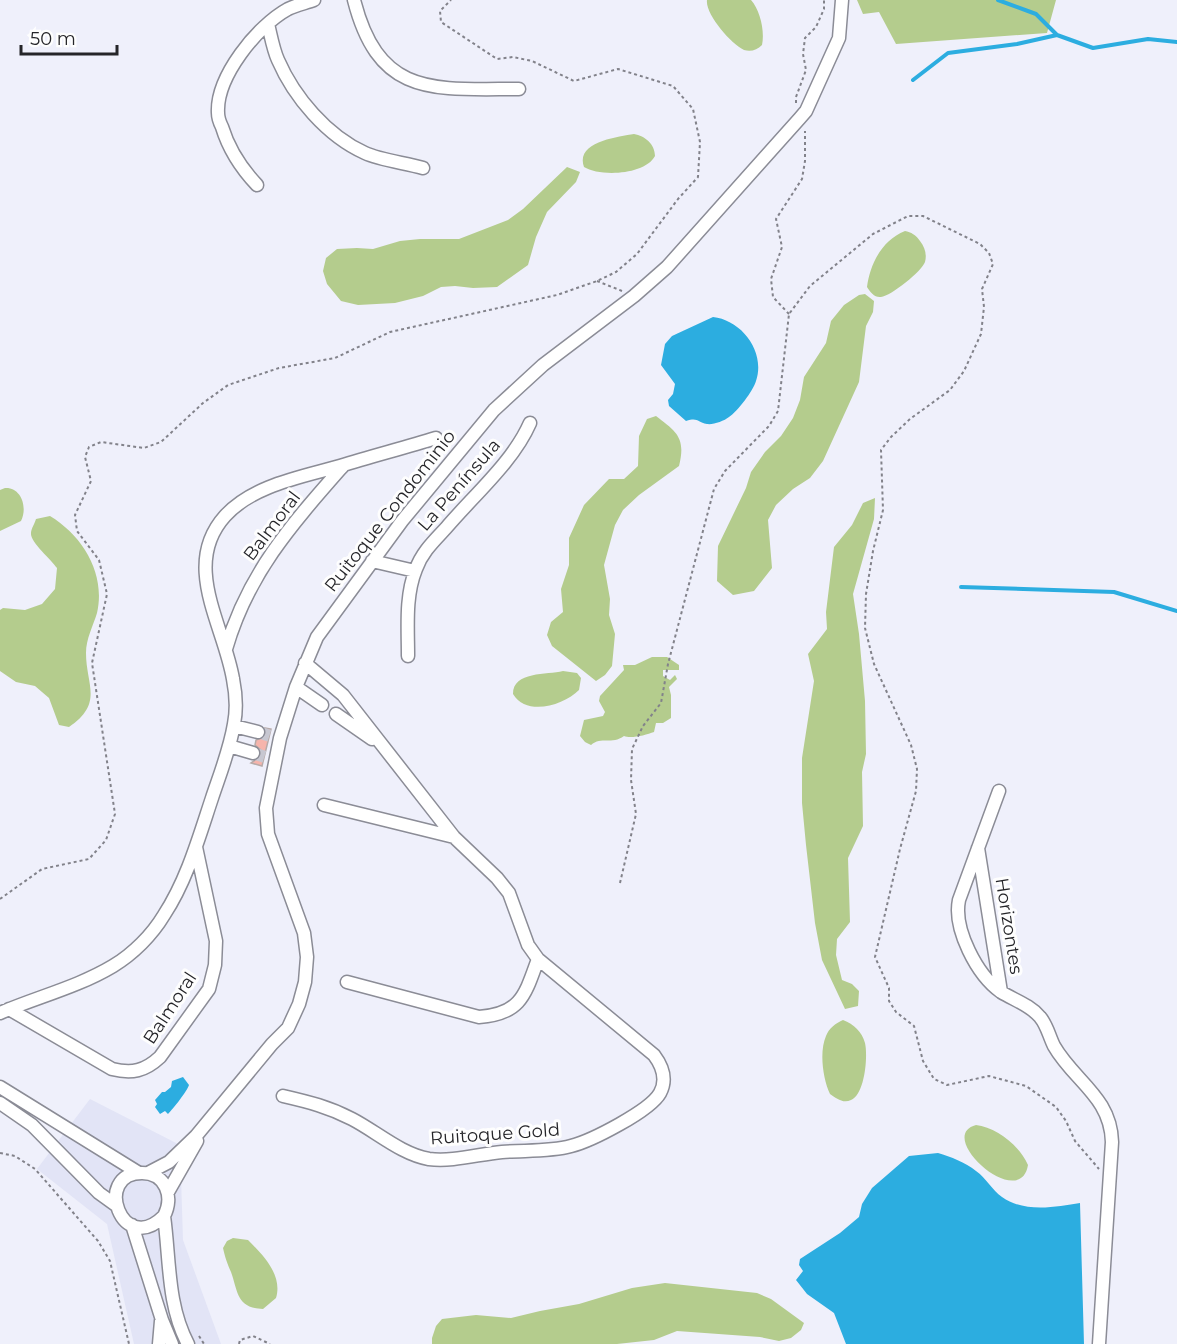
<svg xmlns="http://www.w3.org/2000/svg" width="1177" height="1344" viewBox="0 0 1177 1344" font-family="Montserrat,sans-serif">
<style>
.built{fill:#e2e4f6}
.green{fill:#b4cc8d}
.water{fill:#2cade0}
.lines{fill:none;stroke-linecap:round;stroke-linejoin:round}
.stream{stroke:#2cade0;stroke-width:4}
.building{fill:#f6b4ac;stroke:#b7aaa8;stroke-width:1.5}
.street-tunnel{stroke:#c7c7d1;stroke-width:12;stroke-dasharray:12 6;stroke-linecap:butt}
.street-casing{stroke:#8b8c96;stroke-width:15}
.path{stroke:#82828a;stroke-width:2;stroke-dasharray:3 3;stroke-linecap:butt}
.street{stroke:#fff;stroke-width:12}
.labels{text-anchor:middle;stroke-width:6;stroke-linejoin:round;paint-order:stroke}
.street-label{font-size:18px;fill:#252529;stroke:#fefefe}
</style>
<rect width="100%" height="100%" fill="#eff0fb"/>
<!-- built -->
<path class="built" d="M90 1099 180 1145 183 1240 221 1344H134L107 1224 37 1169Z"/>
<!-- green -->
<path class="green" d="M707 0H751C760 10 765 31 762 45 757 50 751 52 744 50 731 44 705 14 707 0Z
M857 0H1056L1047 33 896 44 879 12 863 14Z
M634 134C645 136 655 144 655 156 645 175 600 177 584 167 575 142 617 137 634 134Z
M567 167 580 172 576 182 547 212 536 237 528 265 497 287 473 288 455 286 441 287 423 296 395 303 358 305 341 301 327 284 323 271 326 258 337 249 357 248 373 249 400 241 420 239H459L508 220 523 209Z
M905 231C911 232 916 235 920 241 925 247 927 255 925 262 922 271 891 296 881 297 875 298 870 292 867 287 870 264 882 240 905 231Z
M865 294 874 301 873 312 866 326 859 382 823 461 810 478 793 489 776 505 768 520 772 568 754 591 733 595 717 581 718 546 746 488 751 472 765 452 781 436 793 418 800 400 804 377 826 343 831 321 844 305 859 295Z
M656 416C677 432 686 438 679 466L639 495 623 510 615 525 604 565 610 599 609 615 615 634 612 666 605 675 596 681 552 646 547 635 551 622 563 612 561 589 569 565V538L584 505 609 479H624L638 466 639 436 647 419Z
M5 488C21 487 28 507 21 521L0 531V490Z
M875 498 874 519 853 594 859 634 865 701 866 754 862 772 863 826 848 858 850 922 837 939 836 955 842 980 852 984 859 991 858 1006 845 1009 822 960 815 923 806 845 802 803V758L814 681 808 654 827 629 826 612 834 547 852 525 863 503Z
M50 516C83 536 106 574 97 613 93 626 86 639 86 653 86 685 104 703 69 727L59 725 49 698 35 686 16 682 0 671V610L3 608 25 610 42 604 55 589 57 568C51 559 30 542 31 533 31 529 35 523 36 519Z
M652 657H667L679 665V670H663V676L670 680 675 675 677 679 669 687 671 695V718L663 723H656L654 732C646 735 631 739 624 736 612 745 601 736 591 745L585 742 580 736 584 720 603 716 605 712 599 701 600 696 624 670 623 665H635Z
M563 671 577 673 581 678 579 690C564 705 527 717 513 694 513 671 547 675 563 671Z
M843 1020C854 1024 862 1032 865 1043 868 1056 865 1094 851 1100 843 1104 836 1098 830 1094 823 1079 819 1052 826 1036 829 1028 836 1023 843 1020Z
M976 1125C996 1127 1020 1146 1028 1165 1020 1213 934 1136 976 1125Z
M233 1238 248 1240C263 1255 283 1275 276 1298L263 1309C236 1308 238 1291 231 1272 227 1263 225 1257 223 1248L227 1241Z
M665 1283 757 1293 771 1299 804 1323 801 1330 791 1338 779 1341 760 1337 677 1331 654 1340 617 1344H432V1338L436 1326 442 1319 476 1315 511 1318 540 1311 579 1304 632 1288Z"/>
<!-- water -->
<path class="water" d="M713 317C741 320 766 351 756 381 753 391 738 411 729 417 724 421 713 425 707 424 697 422 698 417 686 421L669 406 668 400 673 394 675 384 661 365 665 344 672 336Z
M183 1077 189 1085C187 1091 174 1108 168 1114L165 1111 160 1114 155 1107 157 1104 155 1100 162 1092H165L171 1087 172 1081Z
M938 1153C951 1157 965 1162 976 1171 986 1178 992 1190 1002 1197 1024 1213 1056 1207 1080 1203L1084 1344H846L834 1313 807 1294 796 1280 803 1271 799 1265 800 1259 840 1233 859 1217 862 1204 872 1188 909 1156Z"/>
<g class="lines">
<!-- stream -->
<path class="stream" d="M998 0 1036 14 1057 35 1093 48 1148 39 1177 42
M913 80 948 53 1017 44 1057 35
M961 587 1114 592 1177 611"/>
</g>
<!-- building -->
<path class="building" d="M265 728 271 729 262 766 251 763 261 756V750L255 745 256 740 264 737 266 733Z"/>
<g class="lines">
<!-- street-tunnel -->
<path class="street-tunnel" d="M258 732 270 736
M253 753 265 757"/>
<!-- street casing -->
<g class="street-casing">
<path id="street" d="M354 0C379 98 434 89 519 89
M268 24C271 36 273 49 278 60 294 97 327 136 365 153 380 160 406 163 423 168
M257 185C240 167 229 150 222 127 220 123 218 118 218 113 216 77 257 26 288 9 296 5 306 3 314 0
M372 561 415 571
M226 649C248 573 292 524 343 466
M408 656C408 627 405 596 416 569 422 552 434 541 446 528 473 496 513 462 530 423
M296 687 322 705
M336 714 372 739
M234 726 258 732
M229 746 253 753
M999 791 959 900C953 929 977 975 1001 992 1014 1000 1030 1005 1040 1017 1047 1025 1049 1036 1054 1046 1074 1081 1111 1097 1112 1142L1099 1344
M324 805 454 837
M978 848 1001 992
M347 982 479 1017C521 1014 525 995 538 959
M9 1009 112 1069C132 1074 145 1071 160 1057L209 989 215 965 216 941 196 847
M0 1013C37 997 78 987 113 966 133 954 152 935 164 915 187 880 199 837 212 798 220 774 230 749 234 724 237 709 236 694 233 679 224 625 181 565 225 516 253 485 302 477 340 466 372 456 404 448 436 438
M0 1087 139 1173
M283 1096C309 1102 329 1107 352 1119 377 1132 401 1154 429 1159 453 1162 479 1154 502 1152 524 1150 549 1152 571 1146 591 1141 650 1111 660 1093 667 1080 663 1067 654 1055L538 959 528 945 509 893 497 878 454 837 343 695 305 663
M0 1103 32 1125 99 1193 117 1206
M148 1173 169 1162 196 1136 272 1044 288 1028 299 1004 305 982 307 957 304 933 268 834 266 808 280 738 296 687 317 637 402 521 494 410 543 365 634 296 667 267 800 118 806 111 839 38 842 0
M168 1192 197 1141 196 1138
M164 1216C122 1258 92 1173 142 1173 166 1173 174 1197 164 1216 170 1259 167 1305 188 1344
M132 1225 162 1320 172 1344
M159 1344 161 1321"/>
</g>
<!-- path -->
<path class="path" d="M796 103V97L806 70 803 54 805 38 816 27 824 9V0
M597 281 622 291
M789 314 773 297 771 279 782 247 776 219 802 179 805 161V131
M620 883 636 814 631 780 632 749 643 726 661 703 668 664 714 489 725 471 769 426 778 411 789 314 810 286 873 234 908 216H923L980 244 989 253 993 264 982 289 984 307 981 334 964 371 950 390 910 419 891 437 881 450 883 510 873 551 866 594 865 628 874 664 911 745 917 769 916 791 900 849 875 957 889 988V1001L896 1012 914 1026 923 1061 934 1079 947 1085 989 1076 1026 1086 1056 1107 1066 1121 1075 1141 1099 1169
M0 899 42 869 89 859 106 840 115 814 92 663 107 594 99 560 77 531 75 515 91 481 85 457 89 447 101 442 144 448 161 442 203 403 228 385 279 368 335 358 390 332 557 295 597 281 616 272 637 254 678 199 698 177 700 142 693 109 673 86 618 69 574 81 532 61 513 57 497 59 441 22 440 11 451 0
M0 1153 15 1156 35 1169 98 1241 110 1261 129 1344
M199 1336 204 1344
M239 1344 240 1340 253 1336 270 1344"/>
<!-- street -->
<use href="#street" class="street"/>
</g>
<g class="labels">
<!-- street labels -->
<g class="street-label">
<text transform="translate(459 485) rotate(-49)" y="6">La Península</text>
<text transform="translate(390 511) rotate(-52)" y="6">Ruitoque Condominio</text>
<text transform="translate(272 526) rotate(-53)" y="6">Balmoral</text>
<text transform="translate(1009 926) rotate(81)" y="6">Horizontes</text>
<text transform="translate(170 1008) rotate(-57)" y="6">Balmoral</text>
<text transform="translate(495 1134) rotate(-4)" y="6">Ruitoque Gold</text>
</g>
</g>
<!-- scale -->
<path d="M21 45v9h96v-9" fill="none" stroke="#252529" stroke-width="3"/>
<text x="30" y="45" font-size="18" fill="#252529" stroke="#fefefe" stroke-width="4.5" paint-order="stroke">50 m</text>
</svg>
